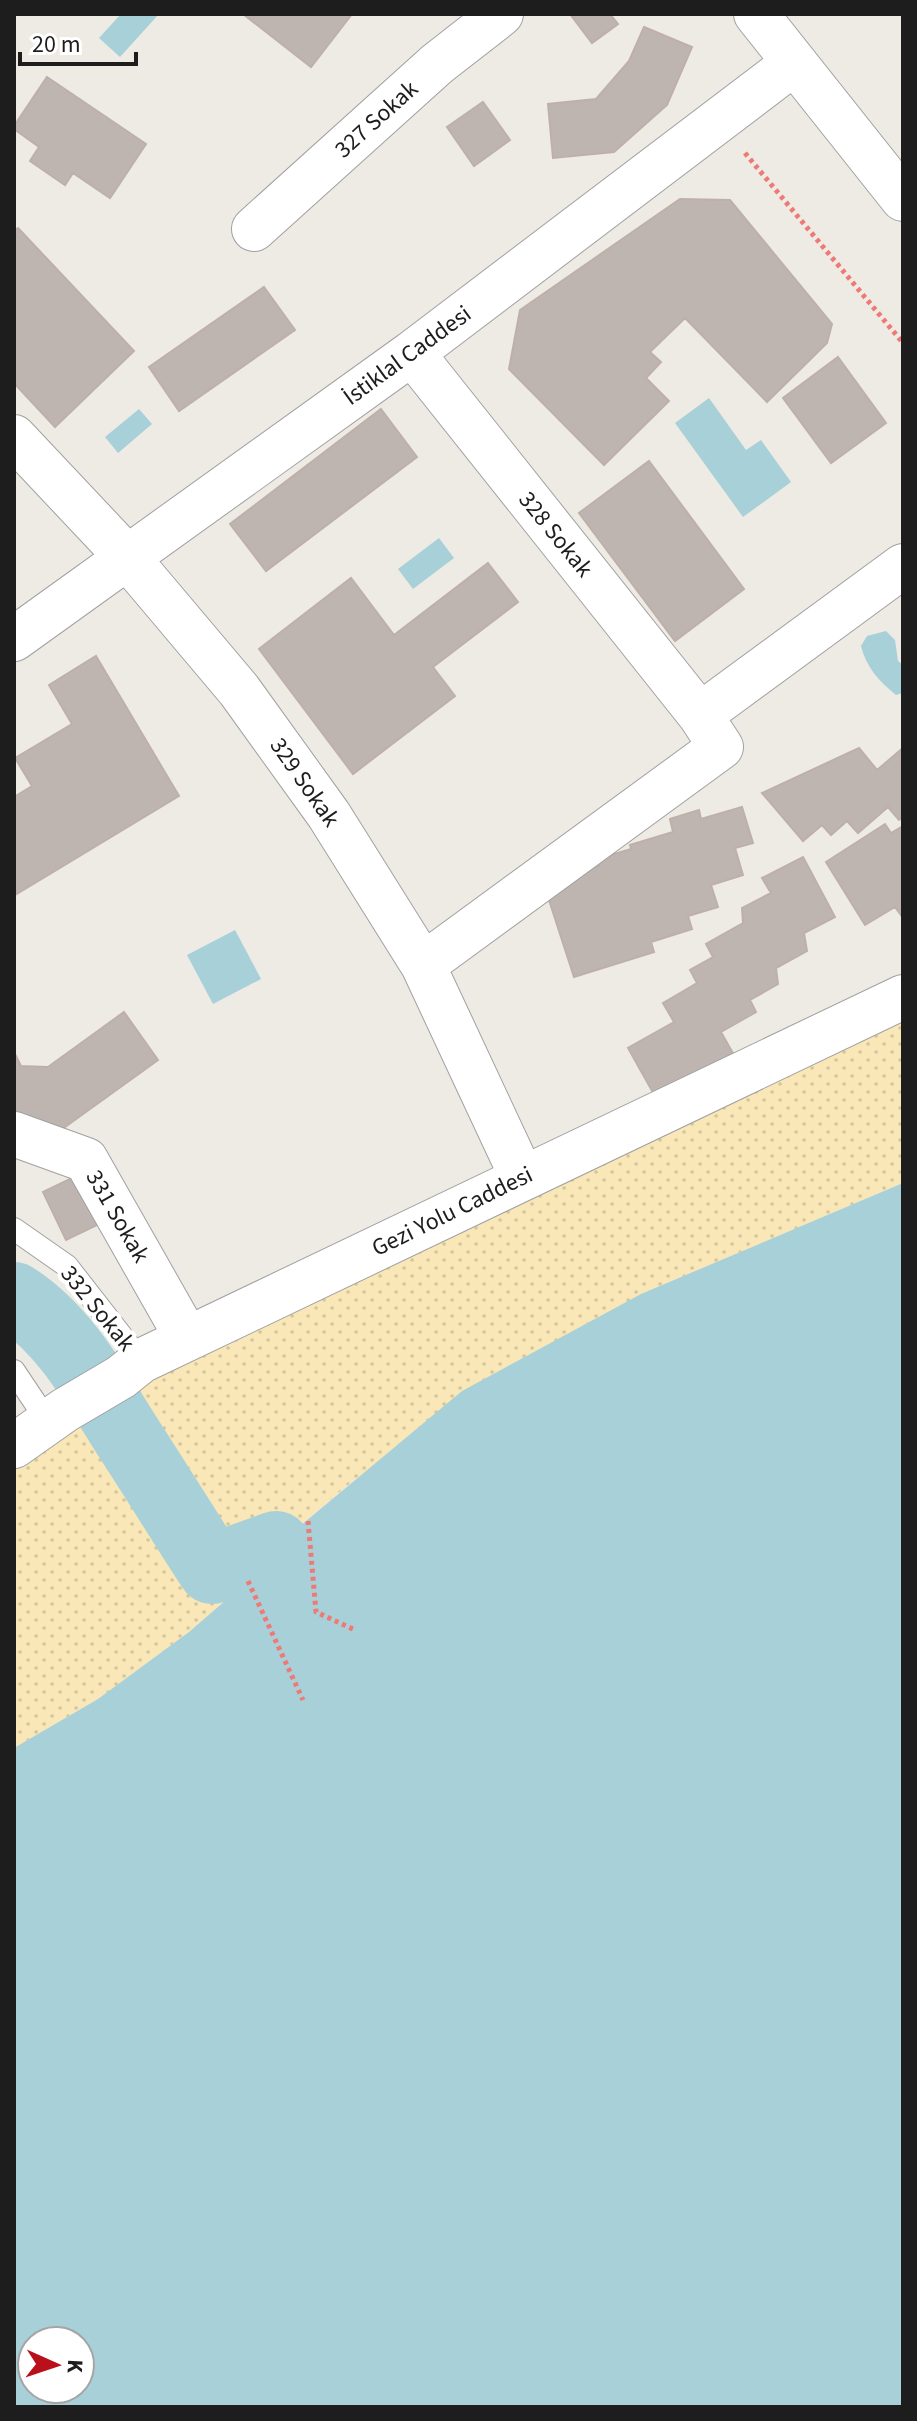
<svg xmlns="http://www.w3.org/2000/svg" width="917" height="2421" viewBox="0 0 917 2421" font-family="'Source Sans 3',sans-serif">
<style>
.sand{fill:url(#sand-dots)}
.water{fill:#a8d0d8;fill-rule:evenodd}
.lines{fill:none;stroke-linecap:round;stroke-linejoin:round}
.river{stroke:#a8d0d8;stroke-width:70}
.building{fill:#beb5b1;stroke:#beb0a8;stroke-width:2}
.lane-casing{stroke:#a1a1a1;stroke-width:24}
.street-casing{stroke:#a1a1a1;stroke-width:46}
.path{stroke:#ee7975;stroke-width:5;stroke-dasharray:4 4;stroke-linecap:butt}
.lane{stroke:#fff;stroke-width:22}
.street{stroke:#fff;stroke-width:44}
.labels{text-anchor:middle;stroke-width:8;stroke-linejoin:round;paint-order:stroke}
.street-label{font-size:24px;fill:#1d1d1d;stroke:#fff}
</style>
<defs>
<pattern id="sand-dots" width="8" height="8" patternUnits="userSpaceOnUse" patternTransform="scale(2)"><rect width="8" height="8" fill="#f9e7b7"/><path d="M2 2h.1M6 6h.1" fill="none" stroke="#d5c69d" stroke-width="1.8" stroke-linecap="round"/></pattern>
</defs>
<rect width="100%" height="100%" fill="#eeeae4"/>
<!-- sand -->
<path class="sand" d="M903 997V1183L641 1294 355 1479 276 1546 248 1581 189 1632 98 1699 14 1748V1446Z"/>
<!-- water -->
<path class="water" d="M121 14H159L120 57 99 38Z
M709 398 746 450 761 440 791 482 743 517 675 423Z
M139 409 152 424 118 453 105 437Z
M439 538 454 558 413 589 398 569Z
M886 631 895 640 898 661 903 665V693L896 695C879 681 866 667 861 646L867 636Z
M235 930 261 979 213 1004 187 955Z
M903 1183V2407H14V1748L98 1699 189 1632 248 1581 276 1546 462 1391 641 1294ZM80 2341V2389H32V2341Z"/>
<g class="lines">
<!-- river -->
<path class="river" d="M14 1297C66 1330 97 1389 129 1439 157 1482 184 1526 212 1569L276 1546"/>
</g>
<!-- building -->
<path class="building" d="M243 14H352L311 67Z
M570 14H610L618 24 592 43Z
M644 27 692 47 667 105 614 152 553 158 548 104 596 99 629 61Z
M47 77 146 144 110 198 73 173 65 185 30 161 39 147 14 129V126Z
M483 102 510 140 474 166 447 127Z
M680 199 730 200 832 324 827 343 767 402 685 318 650 352 661 362 646 378 669 401 604 465 509 369 520 310Z
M18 228 134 351 55 427 14 383V231Z
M264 287 295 330 179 411 149 367Z
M838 357 886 423 831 463 783 398Z
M381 409 417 457 266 571 230 524Z
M649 461 744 589 675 641 579 513Z
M488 563 518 602 433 667 455 696 353 774 259 649 351 578 394 635Z
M96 656 179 796 15 895 14 797 32 786 15 758 72 724 49 685Z
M859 748 877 770 903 748V817L899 820 888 807 858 833 847 821 831 835 822 825 803 841 762 793Z
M742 807 753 843 735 848 743 875 711 885 718 907 688 916 692 929 651 942 654 952 574 977 547 894 560 878 599 866 601 858 631 849 630 845 673 832 670 819 699 810 701 819Z
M885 824 891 833 903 826V918L895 907 865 925 826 862Z
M803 857 835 917 804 933 807 951 776 968 778 984 750 1000 756 1012 721 1032 734 1055 656 1098 628 1048 674 1022 663 1003 697 983 690 970 713 957 706 944 743 923 742 908 771 893 762 878Z
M124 1012 158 1060 61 1130 14 1117V1052L21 1066 48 1067Z
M78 1175 101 1223 66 1240 43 1192Z"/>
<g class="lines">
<!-- lane casing -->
<g class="lane-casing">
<path id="lane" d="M14 1229 67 1266 141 1361
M14 1371 48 1422"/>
</g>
<!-- street casing -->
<g class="street-casing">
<path id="street" d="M756 14 903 199
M254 229 437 64 501 14
M412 353 700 715 721 747 423 965
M14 437 126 556 239 690 329 815 423 965 522 1177
M14 639 412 353 794 63
M700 715 903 566
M14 1134 86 1160 187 1338
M14 1446 65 1410 121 1377 141 1361 903 997"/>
</g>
<!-- path -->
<path class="path" d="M745 153 903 343
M308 1521 316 1612 355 1630
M248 1581 303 1700"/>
<!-- lane -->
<use href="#lane" class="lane"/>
<!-- street -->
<use href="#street" class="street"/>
</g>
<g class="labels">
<!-- street labels -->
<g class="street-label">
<text transform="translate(376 119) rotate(-42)" y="8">327 Sokak</text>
<text transform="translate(407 355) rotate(-36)" y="8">İstiklal Caddesi</text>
<text transform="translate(556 534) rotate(51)" y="8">328 Sokak</text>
<text transform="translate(305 782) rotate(55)" y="8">329 Sokak</text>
<text transform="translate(452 1211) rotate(-26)" y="8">Gezi Yolu Caddesi</text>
<text transform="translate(118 1216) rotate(60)" y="8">331 Sokak</text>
<text transform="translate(98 1308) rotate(51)" y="8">332 Sokak</text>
</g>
</g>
<!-- border -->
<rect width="917" height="2421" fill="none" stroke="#1d1d1d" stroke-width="32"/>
<!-- north arrow -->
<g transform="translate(56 2365) rotate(93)"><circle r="38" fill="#ffffff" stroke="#a5a5a5" stroke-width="2"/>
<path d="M0-6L14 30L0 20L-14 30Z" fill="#ba101c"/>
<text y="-12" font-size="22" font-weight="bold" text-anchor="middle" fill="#1d1d1d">K</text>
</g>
<!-- scale -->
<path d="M20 52v12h116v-12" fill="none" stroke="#1d1d1d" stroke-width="4"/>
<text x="32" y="52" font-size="24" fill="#1d1d1d" stroke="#ffffff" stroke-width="6" paint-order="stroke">20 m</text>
</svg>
